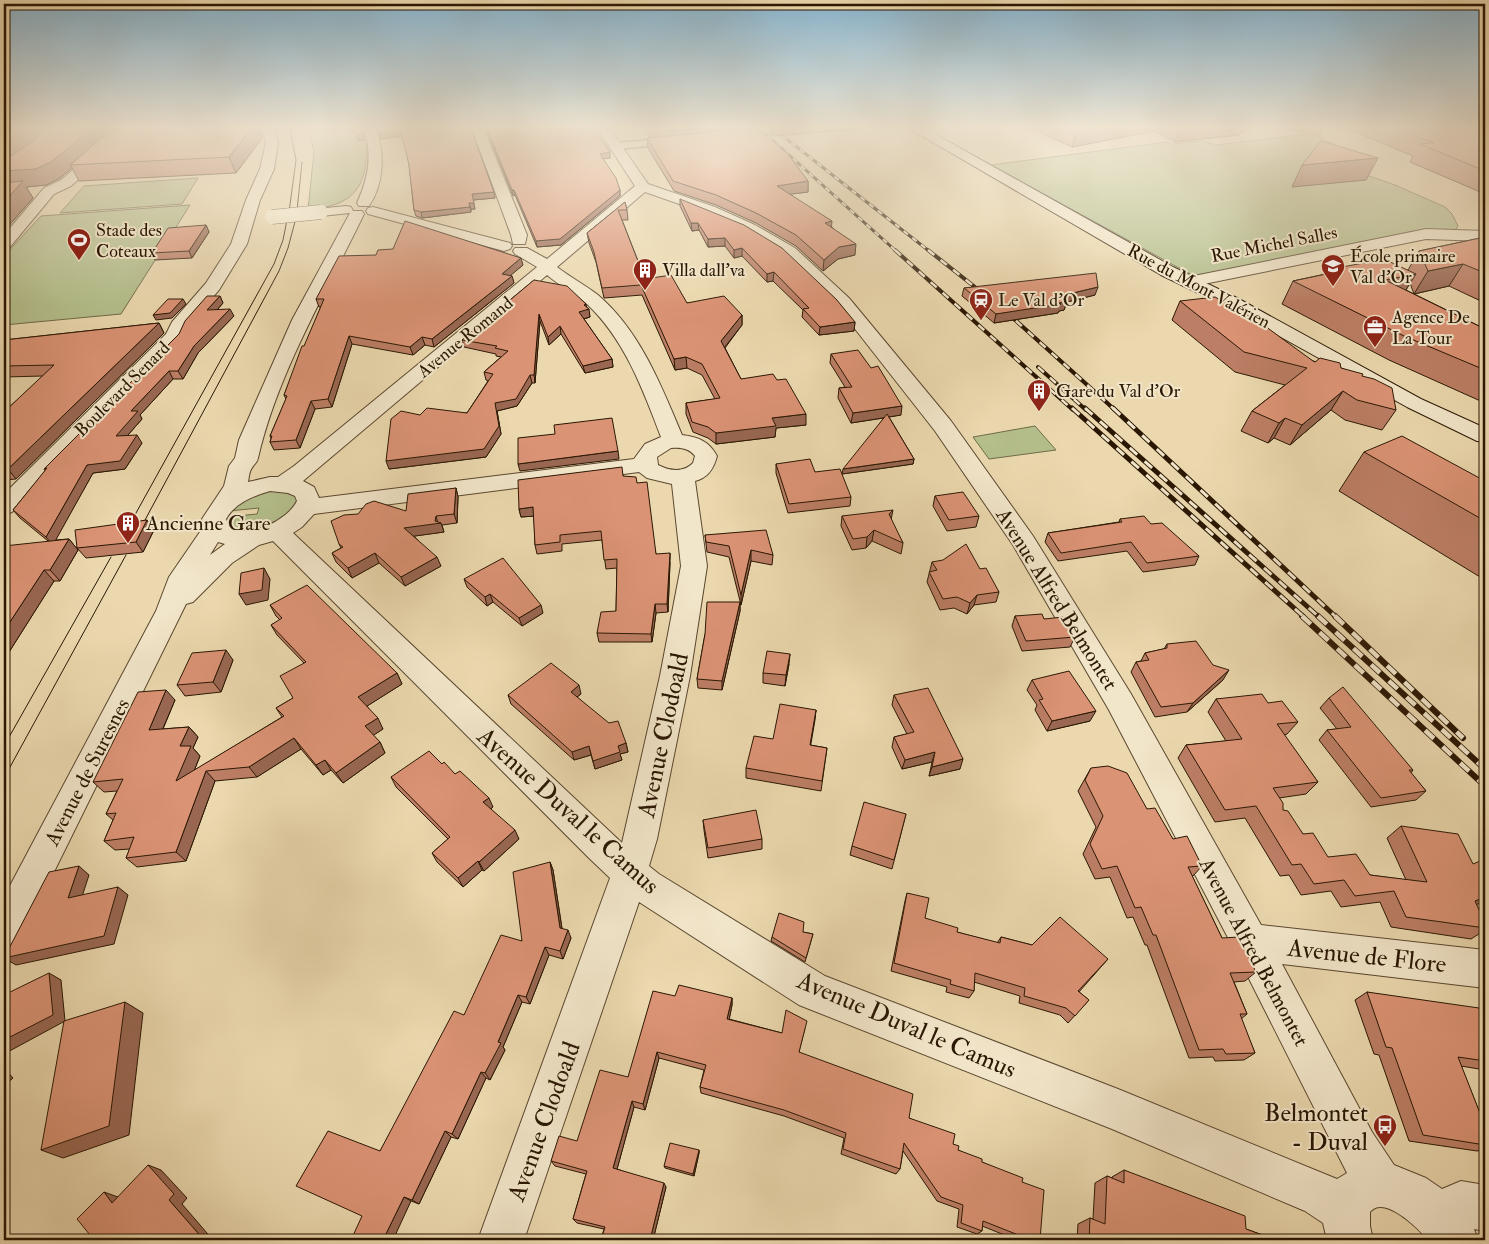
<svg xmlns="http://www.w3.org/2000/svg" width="1489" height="1244" viewBox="0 0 1489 1244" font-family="'IM FELL Double Pica',serif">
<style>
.green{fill:#b4bf8c;stroke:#6f6b48}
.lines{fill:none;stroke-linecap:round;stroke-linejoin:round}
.pedestrian-casing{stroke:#5a472e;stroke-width:3}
.minor-casing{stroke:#5a472e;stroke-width:2}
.secondary-casing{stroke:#2a1703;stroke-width:2}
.pedestrian{fill:#f2e6ca;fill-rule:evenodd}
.minor{fill:#f2e6ca;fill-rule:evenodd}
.secondary{fill:#f2e6ca;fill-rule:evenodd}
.tram{stroke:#2a1703;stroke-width:1}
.rail-far3-casing{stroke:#2a1703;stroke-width:3}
.rail-far2-casing{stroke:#2a1703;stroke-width:4}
.rail-far1-casing{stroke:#2a1703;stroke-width:5}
.rail-casing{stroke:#2a1703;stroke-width:6}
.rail-far3{stroke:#f2e6ca;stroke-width:2;stroke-dasharray:5.5;stroke-linecap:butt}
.rail-far2{stroke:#f2e6ca;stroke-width:2.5;stroke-dasharray:8;stroke-linecap:butt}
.rail-far1{stroke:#f2e6ca;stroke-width:3;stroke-dasharray:10;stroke-linecap:butt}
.rail{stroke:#f2e6ca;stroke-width:4.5;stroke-dasharray:12;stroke-linecap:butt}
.minor-bridge-casing{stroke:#5a472e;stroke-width:15;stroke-linecap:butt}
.minor-bridge{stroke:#f2e6ca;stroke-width:14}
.wall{fill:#bc7e65;stroke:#2a1703}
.shaded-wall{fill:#996752;stroke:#2a1703}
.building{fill:#db9375;stroke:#2a1703}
.labels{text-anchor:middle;stroke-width:4;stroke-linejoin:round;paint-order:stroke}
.far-poi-label{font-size:18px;fill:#2a1703;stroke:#f2e6ca;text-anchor:start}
.far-street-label{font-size:18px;fill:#2a1703;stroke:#f2e6ca}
.poi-label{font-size:21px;fill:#2a1703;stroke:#f2e6ca;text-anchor:start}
.street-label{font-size:21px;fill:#2a1703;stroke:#f2e6ca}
.near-street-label{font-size:25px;fill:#2a1703;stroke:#f2e6ca}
.near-poi-label{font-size:25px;fill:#2a1703;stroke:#f2e6ca;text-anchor:end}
</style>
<rect width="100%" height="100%" fill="#ebd8ae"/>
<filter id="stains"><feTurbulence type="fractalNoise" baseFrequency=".004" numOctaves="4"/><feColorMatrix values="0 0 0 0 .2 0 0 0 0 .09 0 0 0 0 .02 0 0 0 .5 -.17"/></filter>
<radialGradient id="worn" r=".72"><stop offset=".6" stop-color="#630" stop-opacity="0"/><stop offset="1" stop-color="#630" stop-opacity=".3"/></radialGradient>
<!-- green -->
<path class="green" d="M308 129H365C369 140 367 149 366 160 363 198 341 206 308 210L314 151Z
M1299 135 1318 137 1334 144 1346 154 1358 172 1395 185 1445 207 1452 214 1458 226 1454 232 1426 231 1198 275 1188 273 991 165 1167 142 1172 144 1203 141 1216 145Z
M198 178 182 204 60 213 84 186Z
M190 205 121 314 4 325V256L41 216Z
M1035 426 1056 450 989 459 973 437Z
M263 490 291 492 298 498V507C276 522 257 542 229 527L227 517 257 514 259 508 229 511 233 505Z"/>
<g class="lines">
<!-- pedestrian casing -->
<g class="pedestrian-casing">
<path id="pedestrian" d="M677 138 680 139V143L615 149 610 146 615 143Z"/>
</g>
<!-- minor casing -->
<g class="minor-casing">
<path id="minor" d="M121 129H135L71 186 54 194 10 247 4 249V235L44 188 61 180Z
M262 129H274L278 142 274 169 260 200 247 244 219 290 187 327 182 340 12 512 4 515V494L166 334 172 322 206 283 231 244 246 200 260 169 266 142Z
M364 129H376C385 153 384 184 369 206H359L357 203C368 179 373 155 364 129Z
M472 129H484L527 235 525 244H513L511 235Z
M598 129H610L648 184 715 207 755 225 795 248 849 298 951 421 1033 536 1131 694 1261 925 1485 950V988L1282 964 1372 1132 1394 1165 1426 1178 1442 1189 1461 1181 1485 1185V1231L1474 1229 1478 1240H1428C1419 1229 1384 1194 1370 1212V1226L1373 1240H1327L1323 1223 1305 1211 1112 1129 799 1005 639 902 524 1240H478L610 878 589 858 273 541 259 545 232 563 193 602 186 604 17 947 4 952V897L156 611 169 577 204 526 202 519 224 486 229 466 235 458 239 440 292 320 350 213 321 216 316 215 314 212 316 209 346 206 351 207 353 211H362L364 214C326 293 278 372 258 458 257 463 254 464 252 468 249 471 249 478 248 482L270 477H278L294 466 537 267 515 254 513 251 515 248H527L547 259 635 186ZM645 192 705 213 745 231 783 254 837 306 935 431 1013 545 1109 710 1237 955 1347 1173 1337 1179 1118 1089 825 976 659 874 649 866 657 839 690 676 707 566 695 481C708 478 714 468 717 456 709 441 698 437 682 435 661 385 640 331 598 295 585 285 570 277 557 267ZM547 275C560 286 575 293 587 304 625 340 643 390 661 437L645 444 634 459 319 498 314 487 303 481ZM671 448C680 447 689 448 695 456L693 463C683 473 670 471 658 465L657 457ZM639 472 647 478 672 484 681 566 660 676 622 843 293 533 302 527 314 514ZM270 491 288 493 295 496 297 501C288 520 247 541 229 526L226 519C235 503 253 496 270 491ZM218 542 225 544 210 555Z
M373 207 510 243 512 246 510 249 504 251 368 214 366 211 368 208Z
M1426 229 1485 231V241L1426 239 1189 287 1183 286 1181 282 1183 278 1189 277Z"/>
</g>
<!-- secondary casing -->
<g class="secondary-casing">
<path id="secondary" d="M910 129H926L1173 267 1239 299 1421 399 1485 428V442L1477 441 1407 407 1227 307 1161 275Z"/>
</g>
<!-- pedestrian -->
<use href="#pedestrian" class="pedestrian"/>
<!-- minor -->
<use href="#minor" class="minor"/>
<!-- secondary -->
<use href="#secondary" class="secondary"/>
<!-- tram -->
<path class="tram" d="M297 211 302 162
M289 212 296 160 290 129
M145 520 279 271 288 248 296 218
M131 522 274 264 283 240 287 220
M4 746 111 557
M4 778 126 555"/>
<!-- rail-far3 casing -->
<g class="rail-far3-casing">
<path id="rail-far3" d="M760 129 896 251
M774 129 929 251"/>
</g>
<!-- rail-far2 casing -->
<g class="rail-far2-casing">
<path id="rail-far2" d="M895 250 1073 410
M928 250 985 295
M1004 310 1115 410
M1038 367 1086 410"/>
</g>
<!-- rail-far1 casing -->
<g class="rail-far1-casing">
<path id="rail-far1" d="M1072 408 1304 617
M1085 408 1319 617
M1113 408 1336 617"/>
</g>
<!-- rail casing -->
<g class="rail-casing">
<path id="rail" d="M1302 616 1485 786
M1318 616 1485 769
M1335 616 1463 738"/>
</g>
<!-- rail-far3 -->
<use href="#rail-far3" class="rail-far3"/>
<!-- rail-far2 -->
<use href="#rail-far2" class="rail-far2"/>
<!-- rail-far1 -->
<use href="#rail-far1" class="rail-far1"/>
<!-- rail -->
<use href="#rail" class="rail"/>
<!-- minor-bridge casing -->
<g class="minor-bridge-casing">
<path id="minor-bridge" d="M272 217 321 212"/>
</g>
<!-- minor-bridge -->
<use href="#minor-bridge" class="minor-bridge"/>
</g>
<!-- wall -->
<path class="wall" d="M378 129H471L494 192 495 198 473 200 475 209H471V212L422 218 416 216 414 210 409 165 403 136 381 139Z
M486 129H594L610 152V158L603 159 620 190V196L561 245 537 247 515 195 513 196Z
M644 129H758L808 181V192L790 194 832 227 855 255 838 259 823 271 796 246 756 223 716 205 674 191 648 148 647 138H650Z
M768 129H860L772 136Z
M1032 129H1247L1238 135 1175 142 1154 131 1072 147Z
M1289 129H1323L1320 136Z
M1348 129H1485V194L1410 162 1413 156Z
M261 134 262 138 236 173 79 181 72 168 60 178 46 185 26 187 33 198 4 231V171Z
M680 199 855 322 854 331 819 335 802 317 803 310 773 281 767 282 742 256 734 258 725 246 708 247 699 230 692 231 680 206Z
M625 202 627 210 628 220H622L645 279 687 303 742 315V325L725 348 741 379 806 425 776 428 775 437 716 444 708 438 693 432 686 414V403L715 399 702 375 687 368 675 370 642 295 604 298 596 262 589 243 587 233Z
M206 225 209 232 192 258 155 260 152 253Z
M1485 237V303L1449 286 1414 294 1410 283 1406 290 1485 329V403L1389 360 1282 304 1293 281 1330 273 1332 269 1408 270 1419 251Z
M523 265 510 275 512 276 514 283 434 347 425 345 413 355 352 344 332 407 315 409 300 448 274 450 270 442 271 438 270 436 286 399 284 395 321 307H319L316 299Z
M534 280 587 307 590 317 584 319 612 359 613 367 585 373 561 334 549 345 540 321 535 383H532L517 406 497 411 501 434 486 457 389 469 420 415 467 413 488 381 486 380 484 372 501 357 496 356V354L464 347 462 340Z
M964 288 1095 295 1067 302 1064 310 1059 311 1058 313 994 323 962 296Z
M220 296 223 303 217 310 234 316 198 353 183 379H173L140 415 142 419 128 435 142 443 125 469 93 473 55 540 69 539 78 550 60 581H54L4 660 48 541 20 518 13 510 45 471 44 469Z
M1180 301 1313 361 1341 368 1362 376 1396 410 1382 430 1345 420 1331 410 1290 445 1274 438 1268 443 1241 431 1252 411 1285 385 1235 372 1172 320Z
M159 323 164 333 16 479 4 480V412L43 376 4 377V340Z
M831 354 901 415 889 417 914 459 913 464 842 474 884 418 851 423 838 398 839 388 845 387 830 363Z
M1364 452 1485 481V580L1339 491Z
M776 464 815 472 851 497 850 506 788 513 776 473Z
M623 476 637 483 656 554 670 562 668 612 656 613 652 642H599L597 633 616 611 617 568 606 569 602 540 562 544V551L537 554 535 545 534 516 521 517 519 509Z
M456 488 458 497 457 523 442 525 444 532 414 536 441 566 405 586 379 563 352 578 336 562 332 553 341 548 339 544 406 511Z
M935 496 979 516 976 527 947 531 933 506Z
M842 516 891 520 903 543 901 554 872 541 866 548 852 550 841 526Z
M1120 519 1151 524 1199 556 1195 565 1143 572 1127 551 1058 561 1045 542 1048 533 1119 522Z
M154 530 143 552 86 558 77 548Z
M705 535 773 555 772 565 751 561 741 605 729 557 707 552Z
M932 562 980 569 999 592 996 602 974 605 967 614 954 608 940 610 927 582Z
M464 579 543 613 522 626 493 602 487 606 467 587Z
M740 602V611L722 690 698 688 697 679 705 634Z
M270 605 397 673 402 684 367 706 383 729 373 735 380 742 385 753 343 783 331 770 323 775 301 749 257 777 215 781 186 861 137 867 126 858 130 849 115 850 104 841 113 820 106 814 117 791 104 792 93 782 175 700 163 729 189 727 198 737 193 748 200 756 194 771 282 717 276 708 293 698 304 663 277 635 271 625 280 620 276 616Z
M1015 616 1044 619 1075 637 1070 647 1022 651 1012 626Z
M1167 644 1223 680 1187 712 1155 717 1131 672 1136 662 1141 661 1145 653 1164 649Z
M233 660 221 692 185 696 177 685Z
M789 664 785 686 763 683V673Z
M1032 680 1090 721 1047 731 1035 710 1037 705 1027 690Z
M581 694 577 697 626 743 628 752 620 754 622 760 595 769 591 755 574 760 511 704 508 695Z
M894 695 960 769 929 776 932 762 902 769 892 747 894 737 907 734 892 705Z
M1329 698 1413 770 1411 773 1426 791 1416 800 1371 807 1319 740 1327 730 1337 729 1320 708Z
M1216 699 1268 703 1298 722 1287 734 1284 735 1318 782 1306 794 1279 798 1283 810 1303 834 1328 857 1370 875 1406 880 1387 838 1401 826 1476 904 1485 923V930L1471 939 1391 927 1380 902 1341 907 1331 891 1301 895 1289 875 1280 876 1245 818 1215 822 1178 758 1186 745 1226 741 1208 712Z
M816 710 810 745 827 748 821 791 746 778V768L773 739Z
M442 764 455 774 493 807 491 809 519 839 484 871 482 870 463 887 437 862 432 853 448 839 396 787 391 777Z
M1091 768 1147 809 1173 839 1202 866 1193 876H1192L1222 938 1256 972 1245 981 1234 982 1247 1014 1241 1019 1255 1053 1244 1060 1215 1061 1213 1057 1189 1058 1147 945H1145L1133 917 1127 918 1110 877 1095 879 1083 854 1096 827 1078 791Z
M906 814 892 869 850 855 852 846Z
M703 820 762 839V849L708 858 704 830Z
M550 862 553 870 562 928 571 938 563 959 549 955 530 1004 522 1002 503 1047 505 1050 490 1080 486 1078 458 1139 451 1137 419 1204 411 1201 362 1216 380 1151 464 1015 522 941Z
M907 893 925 918 957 932 997 943 1001 937 1032 945 1108 959 1079 992 1089 1000 1068 1023 1060 1015 1019 1003 1020 996 974 982V991L969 998 946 992 947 987 891 971 905 901Z
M803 932 813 934 805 962 771 941 772 937Z
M1367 992 1485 1022V1070L1461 1066 1485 1126V1149L1477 1151 1409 1141 1379 1055 1374 1054 1355 1000Z
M675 996 732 998V1005L729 1019 782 1033 805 1028 799 1052 953 1144 958 1150 1022 1182 1040 1240H1017L982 1226V1231L977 1234 957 1227 959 1209 937 1201 903 1151 900 1169 896 1174 841 1154 844 1138 784 1116 701 1093 700 1087 704 1070 659 1058 645 1110 634 1107 617 1169 666 1187 653 1240H601L604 1229 577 1223 573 1219 586 1174 555 1166 551 1161 577 1141 628 1077Z
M699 1150V1153L694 1176 665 1168 664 1166Z
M1124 1170 1246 1229 1276 1240H1077L1078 1224 1090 1218 1093 1219 1095 1183 1107 1176 1112 1178V1177Z"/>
<!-- shaded-wall -->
<path class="shaded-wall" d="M24 129H49L4 167V144Z
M92 129H118L70 165 72 168 60 178 46 185 26 187 33 198 4 231V171Z
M251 129H259L262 138 236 173 229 157Z
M362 129 365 140 358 141 356 136Z
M650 129H719V132L651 138Z
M772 129H860L772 136Z
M1079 129H1155L1154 131 1072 147 1077 130Z
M1179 129H1247L1238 135 1175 142Z
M401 131 403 136 381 139 379 133Z
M610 152V158L601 159 600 154Z
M1378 158 1366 180 1292 187 1302 165Z
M808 181V192L777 196V186Z
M512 190H514L515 195 513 196Z
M620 190V196L561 245 537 247 536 241Z
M494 192 495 198 473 200 475 209H471L469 203 472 194Z
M470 207 471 212 422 218 421 212Z
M832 221 831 232 825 223Z
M691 223H698L699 230 692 231Z
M206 225 209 232 192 258 189 251Z
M725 238V246L708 247V239Z
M856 244 855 255 838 259 823 271 824 260 839 247Z
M742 248V256L734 258V250Z
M521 258 523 265 503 282 502 274Z
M1463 264 1449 286 1414 294 1428 271Z
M774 272 773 281 767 282V274Z
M1416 274 1402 296 1385 280Z
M512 276 514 283 434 347 432 339Z
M1098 287 1095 295 1067 302 1064 310 1059 311 1058 313 994 323 996 314 1060 296Z
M220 296 223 303 210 318 207 310Z
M183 299 186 304 172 318 156 320 153 315Z
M586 304 587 310 589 309 590 317 580 320 579 312 584 305Z
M230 309 234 316 198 353 183 379 178 371 194 346Z
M539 314 540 321 535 383 534 375Z
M742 315V325L721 352V341Z
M855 322 854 331 819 335 820 327Z
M159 323 164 333 16 479 8 469Z
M560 326 561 334 549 345 548 337Z
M349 336 352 344 332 407 328 399Z
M422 337 425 345 413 355 410 347Z
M686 357 687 368 675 370 674 359Z
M612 359 613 367 585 373 583 366Z
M169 371 173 379 140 415 142 419 121 443 116 436 131 411Z
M530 375 532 383 517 406 497 411 501 434 486 457 389 469 386 461 495 403Z
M1343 391 1331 410 1290 445 1302 425Z
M311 401 315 409 300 448 296 440Z
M902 406 901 415 851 423 853 413Z
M806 414V425L776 428 775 437 716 444V433L772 418Z
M1285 418 1274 438 1268 443 1279 423Z
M137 435 142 443 125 469 93 473 53 545 46 537 87 465Z
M618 451 619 459 520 471 518 464Z
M914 459 913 464 842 474 843 469Z
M456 488 458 497 457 523 454 514Z
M533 507 535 516 521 517 519 509Z
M893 510 891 520 889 514Z
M436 516 438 523H441L444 532 408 537 404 528 435 521Z
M147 520 154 530 143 552 136 542Z
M874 530 872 541 866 548 867 537Z
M69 539 78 550 60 581 50 570Z
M751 550V561L741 605V595Z
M375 553 379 563 352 578 348 568Z
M670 553V562L668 612 667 604Z
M437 557 441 566 405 586 401 577Z
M264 568 270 579 268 600 246 605 239 594Z
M44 570 54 581 4 660V631Z
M490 594 493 602 487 606 485 597Z
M977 595 974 605 967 614 970 603Z
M740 602V611L722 690V681Z
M655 604 656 613 652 642 651 634Z
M541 605 543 613 522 626 519 618Z
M226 650 233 660 221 692 213 682Z
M790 654 789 664 785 686 786 675Z
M1229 670 1223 680 1187 712 1193 703Z
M397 673 402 684 364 708 358 697Z
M579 685 581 694 573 700 571 692Z
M166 690 175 700 158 740 149 730Z
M816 710 815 720 809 755 810 745Z
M1096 711 1090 721 1047 731 1052 721Z
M378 718 383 729 371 737 365 726Z
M189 727 198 737 193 748 200 756 186 791 176 781 180 746Z
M294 738 301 749 257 777 249 767Z
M380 742 385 753 343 783 336 773Z
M626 743 628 752 620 754 622 760 595 769 593 761 618 746Z
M589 746 591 755 574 760 572 752Z
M935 752 932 762 902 769 905 760Z
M963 759 960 769 929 776 932 767Z
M325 760 331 770 323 775 316 765Z
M206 771 215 781 186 861 176 852Z
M489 798 493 807 487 812 483 802Z
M515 830 519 839 484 871 479 862Z
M478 861 482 870 463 887 458 878Z
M550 862 553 870 563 936 560 928Z
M79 866 89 875 79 906 68 898Z
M118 887 128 895 114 944 16 965 4 958Z
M1485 897V901L1459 912 1475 901Z
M568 930 571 938 563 959 560 951Z
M545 947 549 955 530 1004 526 997Z
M49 973 61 980 65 1021 4 1054V1040Z
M518 995 522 1002 503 1047 505 1050 490 1080 485 1073Z
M732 998V1005L728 1026 727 1019Z
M125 1002 143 1013 129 1135 63 1158 41 1150Z
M657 1052 659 1058 645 1110 643 1104Z
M4 1068 13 1078 4 1086Z
M481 1072 486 1078 458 1139 452 1134Z
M632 1101 634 1107 616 1173 613 1168Z
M445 1131 451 1137 419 1204 412 1200Z
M699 1150V1153L694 1176 693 1174Z
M148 1165 161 1170 187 1198 182 1204 213 1240H204L169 1200Z
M664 1183 666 1187 653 1240H650Z
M104 1192 118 1197 112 1203Z
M404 1197 411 1201 393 1240H383Z"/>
<!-- building -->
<path class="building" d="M4 129H24L4 144Z
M44 129H92L51 162 36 169 4 171V161L33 141Z
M112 129H251L229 157 70 165Z
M354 129H362L364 135 356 136Z
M378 129H471L494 192 472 194 474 203H469L470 207 421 212 414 210 409 165 401 131 379 133Z
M487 129H594L610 152 600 154 616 178 620 190 560 239 536 241 514 190H512Z
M723 129H758L788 154 808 181 777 186 832 221 825 223 856 244 839 247 824 260 796 235 756 213 716 195 673 181 647 138 722 131Z
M1398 129H1482L1485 130V171L1420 144 1434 143Z
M1321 141 1378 158 1302 165Z
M23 181 4 202V183Z
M680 199 744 225 782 248 836 299 855 322 820 327 803 309 809 308 774 272 767 274 742 248 734 250 725 238 708 239 698 223H691Z
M625 202 627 210H618L645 279 671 275 687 303 724 296 742 315 721 341 741 379 773 374 777 380 786 379 806 414 772 418 776 426 716 433 708 427 692 422 686 403 720 398 702 364 686 357 674 359 641 285 602 288 594 252 587 233Z
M405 221 521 258 502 274 512 276 432 339 422 337 410 347 349 336 328 399 311 401 296 440 270 442 272 436H270L287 396 284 395 302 346H304L324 299H316L339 256 376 255 378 250 393 249Z
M206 225 189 251 152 253 168 228Z
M1485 237V273L1463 264 1428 271 1419 251Z
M1384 259 1416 274 1385 280 1485 329V370L1404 336 1293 281 1336 272 1332 269Z
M1096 273 1098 287 1060 296 1067 302 1059 303 1061 304 996 314 964 288Z
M534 280 567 286 586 304 584 305 589 309 579 312 612 359 583 366 560 326 548 337 539 314 534 375H530L516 399 495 403 499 426 484 449 386 461 391 419 401 411 420 415 427 408 467 413 493 374 484 372 508 351 495 348 497 346 462 340Z
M207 296H220L207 310 230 309 194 346 178 371H169L131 411H138L116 436 137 435 120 461 87 465 46 537 13 510 47 468 44 469 179 334 185 321Z
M1215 297 1258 321 1313 361 1315 362 1320 358 1340 363 1341 368 1363 374 1362 376 1374 379 1392 388 1396 410 1357 400 1343 391 1302 425 1285 418 1279 423 1252 411 1307 368 1244 352 1180 301Z
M168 299H183L170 313 153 315Z
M159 323 8 469H4V412L54 365 4 366V340Z
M858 350 871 368 878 366 902 406 853 413 839 388 852 387 831 354Z
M887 414 914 459 843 469Z
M612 418 618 451 518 464V438L555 434 554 425Z
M1402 436 1485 481V521L1364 452Z
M810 459 815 472 840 469 851 497 789 504 776 464Z
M622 467 623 476 636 477 637 483 647 482 656 554 670 553 667 604H655L651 634 597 633 601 612 616 611 617 559 604 560 601 531 560 535V542L535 545 533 507 519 509 518 480Z
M456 488 454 514 436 516 435 521 441 523 404 528 437 557 401 577 375 553 348 568 332 553 343 547 339 544 331 521 344 515 358 514 366 504 374 501 406 511 408 494Z
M963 492 979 516 949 520 935 496Z
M893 510 889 514 903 543 874 530 867 537 853 539 842 516Z
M1144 516 1151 524 1162 523 1199 556 1147 563 1131 542 1061 553 1048 533 1122 522 1120 519Z
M147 520 136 542 77 548 75 530Z
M766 530 773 555 751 550 741 595 729 546 706 542 705 535Z
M69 539 50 570H44L4 631V546Z
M966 544 980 569 986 568 999 592 977 595 970 603 957 597 943 599 929 572 937 570 932 562 943 560Z
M503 558 541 605 519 618 490 594 485 597 464 579Z
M264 568 262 590 239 594 241 573Z
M307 585 397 673 358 697 378 718 365 726 380 742 336 773 325 760 316 765 294 738 249 767 206 771 176 852 126 858 134 837 104 841 116 813 106 814 123 779 93 782 138 692 166 690 149 730 189 727 180 746H191L176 781 284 716 276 708 293 698 280 676 306 662 271 625 282 618 270 605Z
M707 602H740L722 681 697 679 705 634Z
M1042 614 1044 619 1063 617 1075 637 1026 641 1015 616Z
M1196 641 1213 665 1229 670 1193 703 1161 707 1136 662 1149 660 1145 653 1167 648V644Z
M226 650 213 682 177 685 192 653Z
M767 651 790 654 786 675 763 673Z
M551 663 579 685 571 692 609 723 618 721 626 743 618 746 620 752 593 761 589 746 572 752 508 695Z
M1069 671 1096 711 1052 721 1039 700 1043 699 1032 680Z
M1343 687 1413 770H1409L1426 791 1381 798 1327 730 1351 727 1329 698Z
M928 688 963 759 932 767 935 752 905 760 894 737 914 732 894 695Z
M1262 694 1268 703 1282 701 1298 722 1277 724 1318 782 1273 788 1283 803V810L1288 811 1303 834 1313 833 1328 857 1356 854 1370 875 1427 882 1401 826 1458 834 1473 864 1485 859V897L1475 901 1485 923V928L1406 917 1394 891 1355 896 1344 880 1314 884 1301 864 1292 865 1256 806 1225 810 1186 745 1242 739 1216 699Z
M780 704 816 710 810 745 827 748 822 781 746 768 754 736 773 739Z
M429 751 442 764 444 762 455 774 460 771 489 798 483 802 515 830 479 862 478 861 458 878 432 853 450 837 391 777Z
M1108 766 1127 773 1147 809 1155 808 1173 839 1187 836 1202 866 1188 867 1222 938 1239 937 1256 972 1230 973 1247 1014H1240L1255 1053 1226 1054 1223 1049 1199 1050 1156 935H1153L1141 907 1135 908 1117 866 1102 869 1090 844 1103 816 1085 780 1091 768Z
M864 802 906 814 894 860 852 846Z
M756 810 762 839 708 848 703 820Z
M550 862 560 928 568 930 560 951 545 947 526 997 518 995 498 1042 501 1043 485 1073 481 1072 452 1134 445 1131 412 1200 404 1197 383 1240H351L362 1216 296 1186 328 1131 380 1151 454 1011 464 1015 501 935 522 941 513 872Z
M79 866 68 898 118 887 104 936 4 958 49 872Z
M907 893 929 898 925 918 958 928 957 932 1000 943 1001 937 1032 945 1060 917 1108 959 1078 991 1089 1000 1075 1016 1066 1008 1024 996 1025 988 975 973 974 991 950 984 951 980 894 963Z
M779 913 804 922 803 932 813 934 806 958 772 937Z
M49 973 53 1015 4 1040V995Z
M679 985 732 998 727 1019 782 1033 786 1010 807 1021 799 1052 913 1094 909 1118 955 1134 953 1144 959 1146 958 1150 982 1159V1162L1023 1178 1022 1182 1044 1190 1040 1240H1031L983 1221 982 1231 961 1223 963 1205 941 1197 904 1143 900 1169 843 1149 846 1133 784 1110 700 1087 706 1065 657 1052 643 1104 632 1101 613 1168 664 1183 650 1240H601L605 1227 573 1219 587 1171 551 1161 559 1136 577 1141 600 1070 628 1077 653 991 675 996Z
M1367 992 1479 1008 1485 1022V1061L1458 1057 1485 1126V1145L1423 1135 1392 1048 1386 1047Z
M125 1002 109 1126 41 1150 64 1021Z
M670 1143 699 1150 693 1174 664 1166Z
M148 1165 174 1194 169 1200 204 1240H94L77 1219 104 1192 112 1203Z
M1124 1170 1245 1216 1246 1229 1276 1240H1089L1090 1218 1105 1224 1107 1176 1124 1183Z"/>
<!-- sky -->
<linearGradient id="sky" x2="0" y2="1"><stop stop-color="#88b6d1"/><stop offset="0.42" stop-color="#f6eddb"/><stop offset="1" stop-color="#f6eddb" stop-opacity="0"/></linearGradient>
<rect width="1489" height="304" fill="url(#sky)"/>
<!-- icons -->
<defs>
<g id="stadium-pin" transform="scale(1.25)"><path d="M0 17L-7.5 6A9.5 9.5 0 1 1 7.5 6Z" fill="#8f2418" stroke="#f2e6ca"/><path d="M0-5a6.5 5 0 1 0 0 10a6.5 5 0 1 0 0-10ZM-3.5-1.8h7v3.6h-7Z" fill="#fff"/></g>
<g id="school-pin" transform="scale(1.25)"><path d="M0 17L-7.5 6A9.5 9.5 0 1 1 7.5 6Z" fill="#8f2418" stroke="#f2e6ca"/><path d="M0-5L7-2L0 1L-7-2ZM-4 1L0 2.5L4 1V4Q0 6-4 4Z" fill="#fff"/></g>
<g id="building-pin" transform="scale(1.25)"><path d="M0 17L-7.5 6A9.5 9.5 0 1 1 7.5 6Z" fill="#8f2418" stroke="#f2e6ca"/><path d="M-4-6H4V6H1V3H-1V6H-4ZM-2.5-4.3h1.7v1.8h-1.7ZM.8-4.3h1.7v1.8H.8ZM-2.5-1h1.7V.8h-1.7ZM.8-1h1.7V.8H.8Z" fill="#fff"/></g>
<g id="station-pin" transform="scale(1.25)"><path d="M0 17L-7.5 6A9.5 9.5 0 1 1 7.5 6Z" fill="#8f2418" stroke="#f2e6ca"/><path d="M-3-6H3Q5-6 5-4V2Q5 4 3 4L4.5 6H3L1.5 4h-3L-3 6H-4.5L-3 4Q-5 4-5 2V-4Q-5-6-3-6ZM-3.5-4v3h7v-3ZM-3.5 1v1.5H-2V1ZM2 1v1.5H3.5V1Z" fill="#fff"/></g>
<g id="office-pin" transform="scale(1.25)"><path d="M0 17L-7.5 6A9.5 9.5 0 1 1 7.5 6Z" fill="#8f2418" stroke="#f2e6ca"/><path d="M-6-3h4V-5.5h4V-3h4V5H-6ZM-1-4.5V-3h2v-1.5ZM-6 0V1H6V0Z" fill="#fff"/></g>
<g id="bus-pin" transform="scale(1.25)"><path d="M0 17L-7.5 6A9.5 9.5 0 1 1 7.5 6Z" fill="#8f2418" stroke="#f2e6ca"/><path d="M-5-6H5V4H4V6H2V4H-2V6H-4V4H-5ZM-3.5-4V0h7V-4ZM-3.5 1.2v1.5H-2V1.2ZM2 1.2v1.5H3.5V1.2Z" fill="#fff"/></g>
</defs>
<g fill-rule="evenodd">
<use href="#stadium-pin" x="79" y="240"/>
<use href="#school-pin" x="1333" y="266"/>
<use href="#building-pin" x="645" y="270"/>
<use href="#station-pin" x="981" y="300"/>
<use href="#office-pin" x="1375" y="327"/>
<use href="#building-pin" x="1039" y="391"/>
<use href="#building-pin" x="128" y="523"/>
<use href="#bus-pin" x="1385" y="1126"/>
</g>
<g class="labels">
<!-- far-poi labels -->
<g class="far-poi-label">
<text x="96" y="236">Stade des<tspan x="96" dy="21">Coteaux</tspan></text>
<text x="1350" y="262">École primaire<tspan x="1350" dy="21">Val d'Or</tspan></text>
<text x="662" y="276">Villa dall’va</text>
<text x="998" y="306">Le Val d'Or</text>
<text x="1392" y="323">Agence De<tspan x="1392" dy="21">La Tour</tspan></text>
<text x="1056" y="397">Gare du Val d'Or</text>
</g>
<!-- far-street labels -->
<g class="far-street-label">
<text transform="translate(1274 244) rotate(-11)" y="6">Rue Michel Salles</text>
<text transform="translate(1199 286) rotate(28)" y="6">Rue du Mont Valérien</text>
<text transform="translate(465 337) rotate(-39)" y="6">Avenue Romand</text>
<text transform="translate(122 389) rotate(-45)" y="6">Boulevard Senard</text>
</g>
<!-- poi labels -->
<g class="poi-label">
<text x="146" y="530">Ancienne Gare</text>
</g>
<!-- street labels -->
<g class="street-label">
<text transform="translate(1057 599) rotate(58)" y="7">Avenue Alfred Belmontet</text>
<text transform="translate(87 772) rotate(-63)" y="7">Avenue de Suresnes</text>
<text transform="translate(1254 952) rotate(62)" y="7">Avenue Alfred Belmontet</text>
</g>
<!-- near-street labels -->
<g class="near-street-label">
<text transform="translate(662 735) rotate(-78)" y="9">Avenue Clodoald</text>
<text transform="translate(569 810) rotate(42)" y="9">Avenue Duval le Camus</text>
<text transform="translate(1367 955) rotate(6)" y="9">Avenue de Flore</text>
<text transform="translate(907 1024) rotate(23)" y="9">Avenue Duval le Camus</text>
<text transform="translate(543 1121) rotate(-70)" y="9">Avenue Clodoald</text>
</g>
<!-- near-poi labels -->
<g class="near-poi-label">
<text x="1368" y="1121">Belmontet<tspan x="1368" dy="29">- Duval</tspan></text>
</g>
</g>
<!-- margin -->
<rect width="1489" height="1244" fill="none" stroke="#ebd8ae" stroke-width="20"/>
<rect x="5" y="5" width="1479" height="1234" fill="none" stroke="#2a1703" stroke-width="2.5"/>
<rect x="10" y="10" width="1469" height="1224" fill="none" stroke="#2a1703"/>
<rect width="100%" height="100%" filter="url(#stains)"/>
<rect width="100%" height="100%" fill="url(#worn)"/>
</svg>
